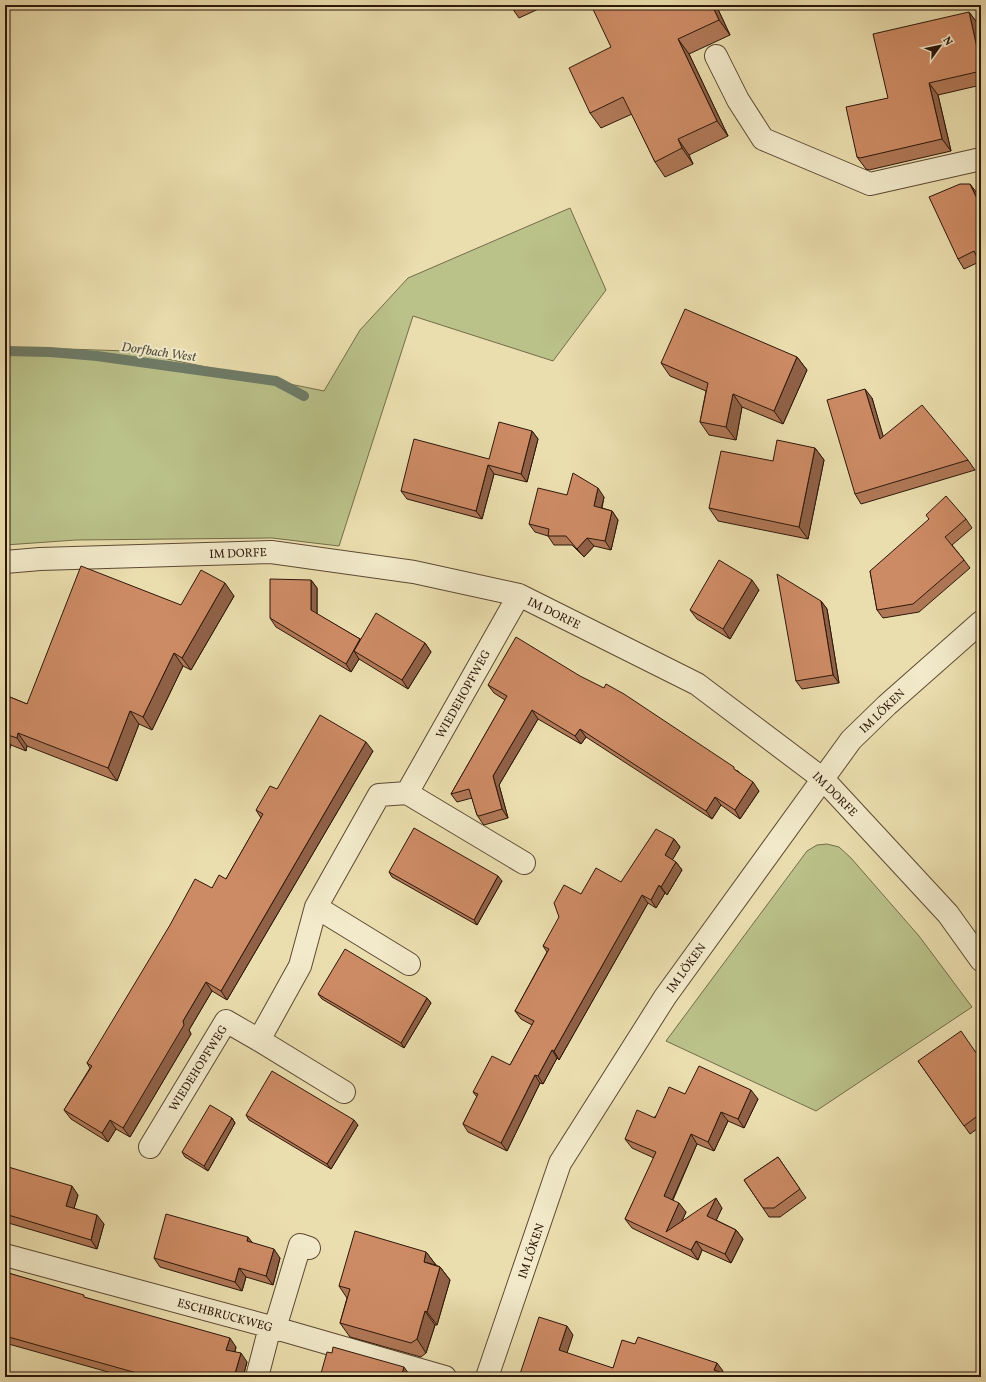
<svg xmlns="http://www.w3.org/2000/svg" width="986" height="1382" viewBox="0 0 986 1382" font-family="Vollkorn,serif">
<style>
.green{fill:#bac189;stroke:#746c4a}
.lines{fill:none;stroke-linecap:round;stroke-linejoin:round}
.stream{stroke:#6e7b67;stroke-width:10}
.minor-casing{stroke:#5c4933;stroke-width:24}
.minor{stroke:#f2eaca;stroke-width:22}
.wall{fill:#b07857;stroke:#2d170a}
.shaded-wall{fill:#906147;stroke:#2d170a}
.building{fill:#cd8b65;stroke:#2d170a}
.labels{text-anchor:middle;stroke-width:4;stroke-linejoin:round;paint-order:stroke}
.street-label{font-size:12px;fill:#2d170a;stroke:#f2eaca}
.water-label{font-size:13px;font-style:italic;fill:#535140;stroke:#f2eaca}
</style>
<rect width="100%" height="100%" fill="#ebdeae"/>
<filter id="stains"><feTurbulence type="fractalNoise" baseFrequency=".005" numOctaves="4"/><feColorMatrix values="0 0 0 0 .2 0 0 0 0 .09 0 0 0 0 .02 0 0 0 .5 -.17"/></filter>
<radialGradient id="worn" r=".72"><stop offset=".6" stop-color="#630" stop-opacity="0"/><stop offset="1" stop-color="#630" stop-opacity=".3"/></radialGradient>
<!-- green -->
<path class="green" d="M570 208 606 290 553 361 413 316 339 546 272 538 76 540 5 545V347L128 351 324 391 360 330 408 278Z
M827 844 839 847 851 858 919 936 972 1007 816 1111 666 1041 807 851 817 845Z"/>
<g class="lines">
<!-- stream -->
<path class="stream" d="M5 351 50 352 97 356 276 381 304 396"/>
<!-- minor casing -->
<g class="minor-casing">
<path id="minor" d="M716 56 738 100 763 139 870 184 981 159
M5 562 40 559 271 552 414 572 519 595 697 684 823 779 948 914 981 960
M407 793 524 863
M316 907 409 964
M259 1040 344 1092
M150 1147 226 1021 259 1040 300 966 316 907 379 795 407 793 519 595
M5 1255 275 1328 445 1377
M275 1328 300 1245 309 1248
M257 1377 270 1327
M487 1377 560 1163 665 997 851 740 887 705 981 622"/>
</g>
<!-- minor -->
<use href="#minor" class="minor"/>
</g>
<!-- wall -->
<path class="wall" d="M510 5H547L519 18Z
M716 5 730 35 689 54 728 136 689 155 693 164 665 177 655 162 632 114 601 128 590 113 611 47Z
M969 12 978 24 981 39V85L938 95 951 151 869 170 866 169 857 157 888 98Z
M977 193 981 202V266L979 262 964 269 958 259Z
M797 357 807 370 783 424 742 407 736 440 709 435 700 422 706 391 670 376 661 363Z
M872 398 883 437 968 460 975 470 861 504 855 494Z
M532 431 538 439 527 482 494 474 482 519 407 499 401 491 489 459Z
M815 448 824 460 808 539 718 521 709 508 773 461Z
M567 495 604 497 602 508 612 511 618 520 611 550 594 546 584 557 572 545H554L548 536 535 532 529 524Z
M966 519 972 528 952 545 964 560 970 568 919 612 883 618 877 610 870 571Z
M311 580 317 588V614L360 639 425 643 431 652 408 689 359 659 351 672 276 627 270 618Z
M759 590 730 639 697 619 690 610Z
M234 596 191 670 183 666 152 730 139 724 117 781 27 746 26 751 11 745 5 761V695L27 704 181 605Z
M821 601 827 609 839 683 802 689 796 681Z
M488 685 738 771 759 791 740 819 721 805 712 819 586 737 581 744 538 719 499 785 508 818 484 825 483 824 477 815 472 798 457 802 451 794 505 700 494 693Z
M373 751 227 1000 212 991 189 1030 191 1034 130 1137 116 1129 108 1142 71 1119 64 1110 90 1068 87 1063 212 888 226 879 261 818 256 810 277 789Z
M674 839 680 847 672 860 676 862 682 870 667 895 665 893 656 908 648 903 559 1060 557 1058 543 1084 540 1083 507 1151 468 1132 463 1124 477 1097 473 1092 510 1065 532 1025 521 1019 515 1011 547 952 543 946 581 894 621 882Z
M389 872 502 881 477 925 392 877Z
M318 994 427 998 431 1003 404 1048 322 999Z
M981 1060V1126L970 1134 918 1061Z
M685 1094 758 1099 744 1128 728 1121 714 1151 697 1144 673 1200 686 1212 682 1221 722 1208 716 1220 736 1230 743 1239 731 1263 702 1250 698 1260 632 1228 625 1219 654 1158 632 1148 625 1139Z
M246 1115 358 1125 331 1169 249 1120Z
M232 1118 235 1123 208 1171 185 1157 182 1152Z
M778 1157 806 1198 780 1217H769L744 1180Z
M5 1166 78 1195 74 1208 104 1224 97 1249 5 1222Z
M252 1243 280 1258 273 1285 246 1277 242 1291 160 1267 154 1258Z
M426 1252 436 1265 440 1267 450 1280 437 1325H435L426 1353 421 1357 350 1337 340 1323 347 1298 339 1286Z
M5 1272 86 1298 236 1347 235 1352 247 1362 243 1377H126L5 1343Z"/>
<!-- shaded-wall -->
<path class="shaded-wall" d="M712 5H716L730 35 719 20Z
M969 12 978 24 981 39V65Z
M678 39 689 54 728 136 717 121Z
M929 83 938 95 951 151 942 139Z
M678 139 689 155 693 164 682 148Z
M970 184 977 193 981 202V207Z
M797 357 807 370 783 424 774 411Z
M865 389 872 398 887 449 880 439Z
M733 394 742 407 736 440 726 427Z
M532 431 538 439 527 482 521 474Z
M815 448 824 460 808 539 799 527Z
M488 465 494 474 482 519 476 511Z
M598 488 604 497 600 515 594 506Z
M612 511 618 520 611 550 605 541Z
M587 538 594 546 584 557 577 549Z
M311 580 317 588V618L311 610Z
M752 580 759 590 730 639 723 629Z
M225 583 234 596 191 670 182 658Z
M821 601 827 609 839 683 833 675Z
M360 639 354 651 359 659 351 672 346 664Z
M425 643 431 652 408 689 402 680Z
M174 653 183 666 152 730 143 717Z
M532 710 538 719 499 785 508 818 502 809 493 776Z
M130 711 139 724 117 781 108 768Z
M580 729 586 737 581 744 575 736Z
M18 733 27 746 26 751 17 738Z
M5 737 11 745 5 761Z
M366 742 373 751 227 1000 221 991Z
M753 782 759 791 740 819 735 810Z
M715 797 721 805 712 819 706 811Z
M674 839 680 847 670 864 665 855Z
M676 862 682 870 667 895 661 887Z
M498 876 502 881 477 925 474 920Z
M659 885 665 893 656 908 651 900Z
M642 895 648 903 559 1060 554 1051Z
M206 982 212 991 189 1030 191 1034 130 1137 123 1128 183 1021Z
M427 998 431 1003 404 1048 401 1043Z
M552 1050 557 1058 543 1084 538 1076Z
M535 1075 540 1083 507 1151 501 1143Z
M751 1090 758 1099 744 1128 738 1119Z
M721 1112 728 1121 714 1151 708 1142Z
M232 1118 235 1123 208 1171 204 1166Z
M110 1120 116 1129 108 1142 102 1133Z
M354 1120 358 1125 331 1169 327 1164Z
M691 1134 697 1144 670 1205 664 1196Z
M72 1186 78 1195 72 1215 66 1206Z
M716 1198 722 1208 714 1225 707 1216Z
M679 1203 686 1212 673 1241 666 1232Z
M97 1215 104 1224 97 1249 91 1240Z
M736 1230 743 1239 731 1263 725 1254Z
M248 1237 255 1246 247 1241Z
M696 1241 702 1250 698 1260 691 1250Z
M274 1249 280 1258 273 1285 266 1276Z
M426 1252 436 1265 424 1262Z
M440 1267 450 1280 437 1325 427 1312Z
M239 1268 246 1277 242 1291 235 1282Z
M425 1311 435 1325 426 1353 417 1339Z
M567 1326 573 1335 565 1359 559 1350Z
M230 1338 236 1347 233 1358 226 1350Z
M241 1353 247 1362 243 1377H234Z
M717 1363 723 1371 721 1377 714 1370Z
M404 1367 411 1377H401Z"/>
<!-- building -->
<path class="building" d="M591 5H712L719 20 678 39 717 121 678 139 682 148 655 162 623 97 590 113 569 68 611 47Z
M969 12 981 65V71L929 83 942 139 860 158 857 157 846 107 888 98 873 34Z
M960 184H970L981 207V266L974 251 958 259 929 197Z
M685 309 797 357 774 411 733 394 726 427 700 422 708 383 661 363Z
M981 323V335L977 325Z
M865 389 880 439 922 405 968 460 855 494 827 400Z
M499 422 532 431 521 474 488 465 476 511 401 491 414 439 489 459Z
M777 440 815 448 799 527 709 508 721 451 773 461Z
M573 473 598 488 594 506 612 511 605 541 587 538 577 549 566 536H548L549 529 529 524 538 488 567 495Z
M946 496 966 519 945 537 964 560 913 604 877 610 870 571 929 519 926 515Z
M719 560 752 580 723 629 690 610Z
M81 566 181 605 201 570 225 583 182 658 174 653 143 717 130 711 108 768 18 733 17 738 5 734V695L27 704Z
M777 574 821 601 833 675 796 681Z
M270 579 311 580V610L360 639 346 664 270 618Z
M376 613 425 643 402 680 354 651Z
M516 637 580 676 604 688 606 684 624 694 734 767V769L753 782 735 810 715 797 706 811 580 729 575 736 532 710 493 776 502 809 479 816 477 815 469 789 451 794 507 696 488 685Z
M320 715 366 742 221 991 206 982 183 1021 184 1025 123 1128 110 1120 102 1133 64 1110 92 1066 87 1063 170 925 195 879 212 888 219 875 226 879 263 814 256 810 270 786 277 789Z
M981 795V803L977 798Z
M414 828 498 876 474 920 389 872Z
M656 829 674 839 665 855 676 862 661 887 659 885 651 900 642 895 554 1051 552 1050 538 1076 535 1075 501 1143 463 1124 478 1094 473 1092 492 1056 510 1065 534 1021 515 1011 549 949 543 946 559 917 554 903 564 885 581 894 596 868 621 882Z
M345 949 427 998 401 1043 318 994Z
M961 1031 981 1060V1124L976 1117 964 1126 918 1061Z
M699 1066 751 1090 738 1119 721 1112 708 1142 691 1134 664 1196 679 1203 666 1232 716 1198 707 1216 736 1230 725 1254 696 1241 691 1250 625 1219 656 1152 625 1139 637 1110 655 1118 669 1087 685 1094Z
M272 1071 354 1120 327 1164 246 1115Z
M210 1105 232 1118 204 1166 182 1152Z
M778 1157 800 1189 774 1208H763L744 1180Z
M5 1166 72 1186 66 1206 97 1215 91 1240 5 1214Z
M166 1214 248 1237 247 1241 274 1249 266 1276 239 1268 235 1282 154 1258Z
M355 1231 426 1252 424 1262 440 1267 427 1312 425 1311 417 1339 411 1343 340 1323 350 1289 339 1286Z
M5 1272 84 1295V1297L230 1338 226 1350 241 1353 234 1377H151L5 1336Z
M539 1317 567 1326 559 1350 613 1368 622 1340 635 1344 638 1337 717 1363 714 1370 729 1375 728 1377H519Z
M333 1347 404 1367 401 1377H320L327 1352 332 1353Z"/>
<g class="labels">
<!-- street labels -->
<g class="street-label">
<text transform="translate(238 553) rotate(-2)" y="4">IM DORFE</text>
<text transform="translate(554 613) rotate(26)" y="4">IM DORFE</text>
<text transform="translate(463 694) rotate(-61)" y="4">WIEDEHOPFWEG</text>
<text transform="translate(882 711) rotate(-44)" y="4">IM LÖKEN</text>
<text transform="translate(835 794) rotate(45)" y="4">IM DORFE</text>
<text transform="translate(686 968) rotate(-54)" y="4">IM LÖKEN</text>
<text transform="translate(198 1068) rotate(-58)" y="4">WIEDEHOPFWEG</text>
<text transform="translate(531 1251) rotate(-71)" y="4">IM LÖKEN</text>
<text transform="translate(225 1315) rotate(15)" y="4">ESCHBRUCKWEG</text>
</g>
<!-- water labels -->
<g class="water-label">
<text transform="translate(159 351) rotate(8)" y="5">Dorfbach West</text>
</g>
</g>
<!-- margin -->
<rect width="986" height="1382" fill="none" stroke="#ebdeae" stroke-width="20"/>
<rect x="6" y="6" width="974" height="1370" fill="none" stroke="#2d170a" stroke-width="2"/>
<rect x="10" y="10" width="966" height="1362" fill="none" stroke="#2d170a"/>
<!-- north arrow -->
<g transform="translate(940 46) rotate(57)" stroke="#f2eaca" stroke-width="3" paint-order="stroke">
<path d="M0-3L7 15L0 10L-7 15Z" fill="#2d170a"/>
<text y="-6" font-size="11" font-weight="bold" text-anchor="middle" fill="#2d170a">N</text>
</g>
<rect width="100%" height="100%" filter="url(#stains)"/>
<rect width="100%" height="100%" fill="url(#worn)"/>
</svg>
